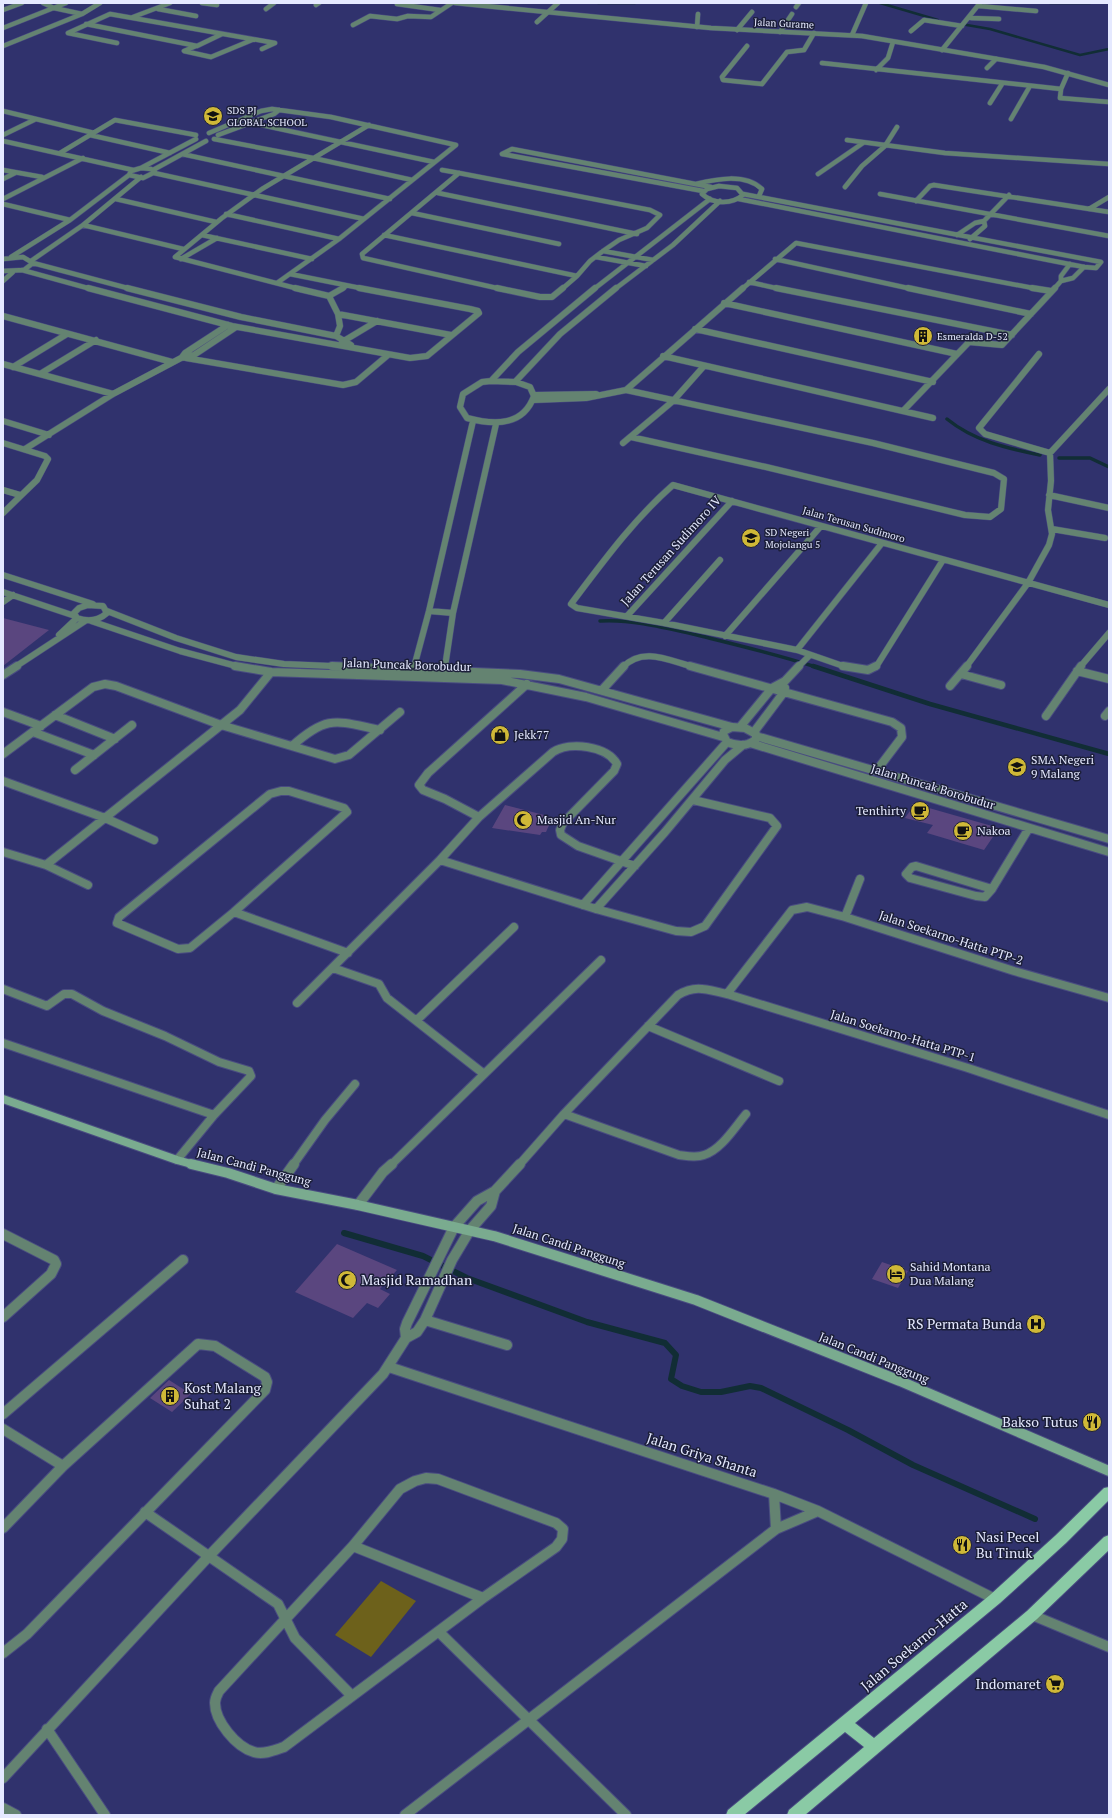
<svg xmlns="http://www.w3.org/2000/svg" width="1112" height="1818" viewBox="0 0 1112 1818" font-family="'PT Serif',serif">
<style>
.green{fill:#6d611b}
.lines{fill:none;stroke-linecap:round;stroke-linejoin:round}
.stream-far3{stroke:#112d35;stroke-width:2.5}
.stream-far2{stroke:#112d35;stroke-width:3.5}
.stream-far1{stroke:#112d35;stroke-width:4.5}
.stream{stroke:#112d35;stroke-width:6}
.building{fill:#5a467f}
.minor-far3-casing{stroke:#494c81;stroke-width:5.5}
.minor-far2-casing{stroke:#494c81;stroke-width:7}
.minor-far1-casing{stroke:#494c81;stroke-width:10}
.minor-casing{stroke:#494c81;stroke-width:12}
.tertiary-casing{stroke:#494c81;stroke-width:5.5}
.secondary-far1-casing{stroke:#494c81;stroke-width:10}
.secondary-casing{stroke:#494c81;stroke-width:12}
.primary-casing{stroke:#494c81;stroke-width:2}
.minor-far3{stroke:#648371;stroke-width:4.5}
.minor-far2{stroke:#648371;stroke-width:6}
.minor-far1{stroke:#648371;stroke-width:8}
.minor{stroke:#648371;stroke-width:10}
.tertiary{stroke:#648371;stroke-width:4.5}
.secondary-far1{stroke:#7aab8f;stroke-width:8}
.secondary{stroke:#7aab8f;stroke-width:10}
.primary{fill:#8acaa5;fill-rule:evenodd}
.labels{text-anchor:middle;stroke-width:3;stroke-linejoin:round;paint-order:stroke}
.far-street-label{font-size:10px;fill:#e5e9ff;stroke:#1c1f39}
.far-poi-label{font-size:10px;fill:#e5e9ff;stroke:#1c1f39;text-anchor:start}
.street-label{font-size:12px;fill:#e5e9ff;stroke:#1c1f39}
.poi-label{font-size:12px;fill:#e5e9ff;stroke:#1c1f39;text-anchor:start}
.near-poi-label{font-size:14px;fill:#e5e9ff;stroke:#1c1f39;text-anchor:start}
.near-street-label{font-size:14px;fill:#e5e9ff;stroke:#1c1f39}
</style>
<rect width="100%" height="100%" fill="#30326d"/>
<!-- green -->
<path class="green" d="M381 1581 416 1601 371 1657 335 1635Z"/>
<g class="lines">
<!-- stream-far3 -->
<path class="stream-far3" d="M598 3H635
M880 3 938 20
M1050 3H1090
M961 24 990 29 1080 55 1109 49"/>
<!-- stream-far2 -->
<path class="stream-far2" d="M947 419C974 441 1006 448 1040 455
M1059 458H1090L1109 467
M600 621C632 619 666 628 697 635 737 645 776 654 816 667"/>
<!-- stream-far1 -->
<path class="stream-far1" d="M813 666 930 704 1109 754"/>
<!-- stream -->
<path class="stream" d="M344 1233 423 1256 467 1278 587 1322 665 1343 676 1355 671 1379 682 1386 701 1392H721L750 1386 761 1388 848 1430 913 1465 1035 1519"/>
</g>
<!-- building -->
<path class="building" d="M3 618 49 630 3 666Z
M915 804 999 828 984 850 927 833 933 825 905 818Z
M505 805 548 816 547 820 551 821 546 832H542L540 835 492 828Z
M337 1244 397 1270 380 1289 390 1294 378 1308 367 1303 353 1318 295 1292Z
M882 1262 908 1271 898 1288 872 1279Z
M169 1380 191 1394 172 1412 150 1398Z"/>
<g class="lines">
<!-- minor-far3 casing -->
<g class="minor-far3-casing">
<path id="minor-far3" d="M43 3 54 8 82 14
M202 3 217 5
M397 4 440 10
M316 5 319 3
M979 6 1036 11
M796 7 799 3
M158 9 196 16
M266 9 274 3
M3 10 22 3
M133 17 170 3
M971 18 999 19
M537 22 558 3
M86 24 197 46 222 34
M353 25 370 16 397 19 408 16 431 17 452 3
M697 27 698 14
M3 28 66 3
M737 30 752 12
M911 31 924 20 962 26
M780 32 792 14
M68 33 110 14 275 43 262 49
M68 33 117 43
M3 46 82 14 100 3
M196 46 184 51 211 57 252 40
M747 46 722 77 723 80 762 84 787 52 804 50 814 33
M942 50 980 3
M822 63 1061 89
M987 68 996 59
M876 70 888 58 893 42
M1068 73 1061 89 1060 98 1109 102
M990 103 1002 84
M3 111 94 133
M1011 119 1030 86
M252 123 434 162
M209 133 261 111 272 109 331 117 456 145 339 239 277 283
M3 135 36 119
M90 135 170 153
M218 135 274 114 279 110
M214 139 313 158 412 180
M847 140 945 153 1109 164
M3 141 133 170
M60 153 115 120 196 135
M182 154 390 199
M502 154 703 191
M502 154 512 149 711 187
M141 168 151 169 155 172 143 178 129 175 131 171Z
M141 168 196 139
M3 170 42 177
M153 170 206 141
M442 170 459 173
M154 173 364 219
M459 173 650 210 660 215 647 228 619 240 603 251 590 261 577 276 562 289
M459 173 362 254 363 258 501 289
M818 174 863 143
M3 179 15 173
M696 184C716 179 745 173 762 189L759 196
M719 186 737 188 743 195C731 205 713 204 702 194L707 189Z
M845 187 862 166 885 146 897 127
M438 193 637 234
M880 194 1109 236
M3 199 83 158
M116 199 216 222
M739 199 1084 267 1096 268 1101 262 743 194
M916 201 930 186 934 185 1109 212
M3 204 70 220
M1089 209 1109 197
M412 213 559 244
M226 214 339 239
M83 225 183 249
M202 235 312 259
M384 235 577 276
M957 235 975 223 984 221 1009 195
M970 239 985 226 984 221
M603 251 653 260
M11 257 70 220 129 175
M596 257 646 266
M3 259 23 257 33 263 24 270 3 271
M181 259 217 238
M775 259 912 289
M31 261 83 225 141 177
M33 263 131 289
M22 270 91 289
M290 274 365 289
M3 281 13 272
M1061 281V276L1070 264
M749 282 780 289
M299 289 175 257 222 218 262 189 369 125
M342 289 346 286
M594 289 710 199
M615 289 673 245 720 201
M742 289 796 243 1038 289
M1054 289 1061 281 1073 278 1084 267"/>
</g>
<!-- minor-far2 casing -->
<g class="minor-far2-casing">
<path id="minor-far2" d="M88 288 232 326 410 358 427 356 479 313 478 311 470 309 359 288
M127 288 241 317 336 336 351 345
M295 288 329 296 343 288
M497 288 540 297H552L563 288
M776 288 1012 335
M908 288 1031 314
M1032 288 1051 291
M329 296 338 314 451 335
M724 303 957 354
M3 316 172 362
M695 329 933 382
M336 336 340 326 338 314
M342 342 377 321
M1039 354 979 428 985 434 1050 453
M663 356 933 418
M182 357 185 353 228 325
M186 358 343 385 356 382 388 355
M3 364 113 394
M13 367 67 334
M40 374 96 340
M491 381 516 382 530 387 534 396C523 427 493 425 467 418L460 407 463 394 482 382Z
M491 381 518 352 595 288
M516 381 560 334 616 288
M626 390 873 443 994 473 1004 479 1001 509 990 517 965 515 766 467 631 437
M535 395 596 394
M534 400 586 398 626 390 743 288
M903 411 969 342 1002 345 1055 288
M3 421 49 435
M3 443 45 456 48 459 37 480 3 513
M623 443 673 401 704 366
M25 449 113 394 181 358 194 355 236 327
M3 490 20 495
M1049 495 1109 508
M1052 529 1105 538
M3 575 93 604
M3 592 75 616
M3 602 13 595
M88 605 103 606 107 613C98 621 88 622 77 618L74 613 79 608Z
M107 611 176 638 236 657 284 664 356 667
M429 611 453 613
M627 616 732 501
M91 621 180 651 240 667
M664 623 720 560
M59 635 77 618
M725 636 821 526
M797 650 882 543
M15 667 85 621
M414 667 429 611 473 421
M445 667 453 613 496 424
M623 667C643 646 670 661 694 667
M798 667 810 655
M846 667 797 650 664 623 577 608 571 604C602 563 634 519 673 485L1109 605
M876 667 943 560
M966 667 1028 583 1049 545 1052 534 1048 510 1051 481 1050 453 1109 389
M1080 667 1109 633"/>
</g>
<!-- minor-far1 casing -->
<g class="minor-far1-casing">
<path id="minor-far1" d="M235 666 271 672 502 680 586 697 723 737
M332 666 520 674 559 679 732 727
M690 666 892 722 901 728 902 737 877 770
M843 666 868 670 876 666
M1077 671 1109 679
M412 674 414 666
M961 674 1001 685
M3 675 17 666
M444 676 445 666
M950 686 967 666
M602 690 624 666
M3 712 41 726
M55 715 115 739
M1046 716 1081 666
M1105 716 1109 711
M732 727 745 728 756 734V739C748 747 737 746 727 742L723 734 724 731Z
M740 727 772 688 785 681 799 666
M33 732 94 755
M754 732 784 692 785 688
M756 736 1109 839
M750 743 1109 852
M292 746C328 714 336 721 380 730
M3 754 93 687 105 684 116 686 221 725 335 759 349 755 400 712
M75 770 132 725
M3 781 105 818 154 840
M281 791H289L344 808 347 812 234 912 190 948 178 949 117 923 119 917 270 794Z
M479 817 445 799 423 790 419 785 428 773 527 684
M3 852 46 865 240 710 271 672
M440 860 596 909 676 931 691 932 705 926 777 826 770 818 693 800
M46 865 88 885
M916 866 992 889 985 897 976 896 910 878 906 874 912 867Z
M992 889 1029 828
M583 905 727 742
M596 909 665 832 725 760 743 745
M234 912 348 953
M845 917 860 879
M333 968 379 984 387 998 484 1074
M3 989 47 1006 64 994H72L103 1011 165 1036 219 1062 249 1071 251 1076 214 1115 177 1160
M727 994 792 910 807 907 845 917 1014 971 1109 998
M297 1003 440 860 479 817 553 752C570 741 607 746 617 764L614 771 563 823 560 830 561 835 578 846 635 866
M417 1020 514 927
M648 1026 779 1081
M3 1043 214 1115
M564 1114 679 1155C687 1156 696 1158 704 1155 721 1150 735 1127 746 1114
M293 1165 325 1120 355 1084
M391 1165 601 960
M519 1165 564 1114 678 995C696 984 708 990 727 994L968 1068 1109 1115"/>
</g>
<!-- minor casing -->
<g class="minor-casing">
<path id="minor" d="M276 1189 294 1164
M358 1205 383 1172 392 1164
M3 1234 54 1260 56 1264 51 1274 3 1317
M425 1320 507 1345
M406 1338 405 1329 407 1323 454 1227 477 1201 495 1191 520 1164
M389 1367 774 1494 818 1511 995 1599
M3 1414 183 1260
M3 1429 63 1466
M426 1478 438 1479 556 1523 563 1529 562 1539 556 1547 483 1598 284 1747C275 1750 264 1755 254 1752 236 1747 215 1721 215 1703 215 1698 217 1695 219 1691L353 1546 400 1489 415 1481Z
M774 1494 776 1529
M145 1512 278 1604 295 1638 351 1695
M3 1528 63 1466 198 1344 215 1346 265 1377 267 1382 265 1390 27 1634 3 1653
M353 1546 483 1598
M1032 1615 1109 1647
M439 1632 626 1815
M47 1729 105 1815
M3 1778 208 1557 383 1374 406 1338 417 1332 425 1320 452 1260 470 1230 491 1206 495 1191
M3 1808 16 1815
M405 1815 776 1529 818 1511"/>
</g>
<!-- tertiary casing -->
<g class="tertiary-casing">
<path id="tertiary" d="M455 3 711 28 862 36 1044 67 1109 85
M852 35 866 3"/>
</g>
<!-- secondary-far1 casing -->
<g class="secondary-far1-casing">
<path id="secondary-far1" d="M3 1099 177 1160 195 1165"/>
</g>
<!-- secondary casing -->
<g class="secondary-casing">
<path id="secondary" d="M191 1164 228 1173 276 1189 358 1205 494 1236 696 1300 900 1381 1109 1471"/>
</g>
<!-- primary casing -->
<g class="primary-casing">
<path id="primary" d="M1109 1487V1500L1066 1543 1000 1603 855 1723 874 1738 1027 1611 1104 1537 1109 1535V1550L1037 1619 805 1815H787L789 1810 864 1747 845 1732 744 1815H726L728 1810 990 1595 1056 1535 1104 1488Z"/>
</g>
<!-- minor-far3 -->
<use href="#minor-far3" class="minor-far3"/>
<!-- minor-far2 -->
<use href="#minor-far2" class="minor-far2"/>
<!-- minor-far1 -->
<use href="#minor-far1" class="minor-far1"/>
<!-- minor -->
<use href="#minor" class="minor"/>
<!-- tertiary -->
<use href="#tertiary" class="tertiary"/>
<!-- secondary-far1 -->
<use href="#secondary-far1" class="secondary-far1"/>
<!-- secondary -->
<use href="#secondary" class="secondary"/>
<!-- primary -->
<use href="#primary" class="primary"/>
</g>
<!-- icons -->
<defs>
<g id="school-disc" transform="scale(1)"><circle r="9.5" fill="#cfb837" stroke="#1c1f39"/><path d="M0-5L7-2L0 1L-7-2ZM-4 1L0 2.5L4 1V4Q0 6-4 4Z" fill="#111"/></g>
<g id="building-disc" transform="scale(1)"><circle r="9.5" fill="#cfb837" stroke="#1c1f39"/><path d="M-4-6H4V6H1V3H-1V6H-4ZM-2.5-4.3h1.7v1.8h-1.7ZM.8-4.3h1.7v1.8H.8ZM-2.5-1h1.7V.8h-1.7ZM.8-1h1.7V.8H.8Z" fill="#111"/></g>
<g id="shop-disc" transform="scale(1)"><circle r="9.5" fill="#cfb837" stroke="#1c1f39"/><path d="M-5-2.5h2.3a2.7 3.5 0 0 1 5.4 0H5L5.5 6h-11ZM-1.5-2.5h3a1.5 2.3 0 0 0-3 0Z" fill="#111"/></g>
<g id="cafe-disc" transform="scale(1)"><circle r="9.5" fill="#cfb837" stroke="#1c1f39"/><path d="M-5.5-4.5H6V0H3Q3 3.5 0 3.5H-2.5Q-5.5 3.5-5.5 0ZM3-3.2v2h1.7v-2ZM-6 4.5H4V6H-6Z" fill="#111"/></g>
<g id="mosque-disc" transform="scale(1)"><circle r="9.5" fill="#cfb837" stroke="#1c1f39"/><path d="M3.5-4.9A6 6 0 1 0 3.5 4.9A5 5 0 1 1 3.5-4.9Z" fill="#111"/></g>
<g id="hotel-disc" transform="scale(1)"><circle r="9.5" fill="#cfb837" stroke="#1c1f39"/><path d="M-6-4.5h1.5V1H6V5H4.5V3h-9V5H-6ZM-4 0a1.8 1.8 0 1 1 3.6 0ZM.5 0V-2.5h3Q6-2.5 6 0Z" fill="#111"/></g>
<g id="hospital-disc" transform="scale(1)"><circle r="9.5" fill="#cfb837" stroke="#1c1f39"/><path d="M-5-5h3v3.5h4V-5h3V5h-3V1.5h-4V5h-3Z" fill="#111"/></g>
<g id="restaurant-disc" transform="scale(1)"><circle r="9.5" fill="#cfb837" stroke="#1c1f39"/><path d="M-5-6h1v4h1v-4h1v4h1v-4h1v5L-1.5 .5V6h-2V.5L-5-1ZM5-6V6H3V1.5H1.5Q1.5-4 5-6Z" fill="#111"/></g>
<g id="supermarket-disc" transform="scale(1)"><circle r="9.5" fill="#cfb837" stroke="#1c1f39"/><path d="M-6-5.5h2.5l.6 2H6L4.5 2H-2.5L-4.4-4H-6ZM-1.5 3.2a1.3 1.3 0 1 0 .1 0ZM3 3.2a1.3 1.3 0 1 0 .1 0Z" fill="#111"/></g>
</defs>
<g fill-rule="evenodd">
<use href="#school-disc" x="213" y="116"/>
<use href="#building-disc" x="923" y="336"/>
<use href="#school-disc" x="751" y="538"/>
<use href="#shop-disc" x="500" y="735"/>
<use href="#school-disc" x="1017" y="767"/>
<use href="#cafe-disc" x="920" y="811"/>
<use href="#mosque-disc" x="523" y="820"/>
<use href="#cafe-disc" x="963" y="831"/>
<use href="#hotel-disc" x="896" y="1274"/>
<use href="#mosque-disc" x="347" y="1280"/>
<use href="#hospital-disc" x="1036" y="1324"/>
<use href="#building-disc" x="170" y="1396"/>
<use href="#restaurant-disc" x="1092" y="1422"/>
<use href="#restaurant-disc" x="962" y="1545"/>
<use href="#supermarket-disc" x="1055" y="1684"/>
</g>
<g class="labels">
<!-- far-street labels -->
<g class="far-street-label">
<text transform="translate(784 23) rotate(3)" y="4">Jalan Gurame</text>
<text transform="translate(854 524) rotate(16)" y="4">Jalan Terusan Sudimoro</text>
</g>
<!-- far-poi labels -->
<g class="far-poi-label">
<text x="227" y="114">SDS PJ<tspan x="227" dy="12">GLOBAL SCHOOL</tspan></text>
<text x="937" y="340">Esmeralda D-52</text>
<text x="765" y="536">SD Negeri<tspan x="765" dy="12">Mojolangu 5</tspan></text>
</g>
<!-- street labels -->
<g class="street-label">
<text transform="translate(671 551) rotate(-48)" y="4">Jalan Terusan Sudimoro IV</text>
<text transform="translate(407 665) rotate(2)" y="4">Jalan Puncak Borobudur</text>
<text transform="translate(933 787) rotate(17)" y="4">Jalan Puncak Borobudur</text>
<text transform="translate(951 938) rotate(18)" y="4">Jalan Soekarno-Hatta PTP-2</text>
<text transform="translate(903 1036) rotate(17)" y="4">Jalan Soekarno-Hatta PTP-1</text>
<text transform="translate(254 1167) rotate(15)" y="4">Jalan Candi Panggung</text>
<text transform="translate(569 1246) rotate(18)" y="4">Jalan Candi Panggung</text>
<text transform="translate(874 1358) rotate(22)" y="4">Jalan Candi Panggung</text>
</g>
<!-- poi labels -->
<g class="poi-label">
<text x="514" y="739">Jekk77</text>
<text x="1031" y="764">SMA Negeri<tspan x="1031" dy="14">9 Malang</tspan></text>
<text x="906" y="815" text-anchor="end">Tenthirty</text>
<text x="537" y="824">Masjid An-Nur</text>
<text x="977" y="835">Nakoa</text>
<text x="910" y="1271">Sahid Montana<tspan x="910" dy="14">Dua Malang</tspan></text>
</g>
<!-- near-poi labels -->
<g class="near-poi-label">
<text x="361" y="1285">Masjid Ramadhan</text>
<text x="1022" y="1329" text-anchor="end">RS Permata Bunda</text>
<text x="184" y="1393">Kost Malang<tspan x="184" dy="16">Suhat 2</tspan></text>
<text x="1078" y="1427" text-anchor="end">Bakso Tutus</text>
<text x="976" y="1542">Nasi Pecel<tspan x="976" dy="16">Bu Tinuk</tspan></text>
<text x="1041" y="1689" text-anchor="end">Indomaret</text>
</g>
<!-- near-street labels -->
<g class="near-street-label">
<text transform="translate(702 1455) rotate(18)" y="5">Jalan Griya Shanta</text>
<text transform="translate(914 1645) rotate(-40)" y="5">Jalan Soekarno-Hatta</text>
</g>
</g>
<!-- border -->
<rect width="1112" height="1818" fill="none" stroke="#e5e9ff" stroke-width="8"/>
</svg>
